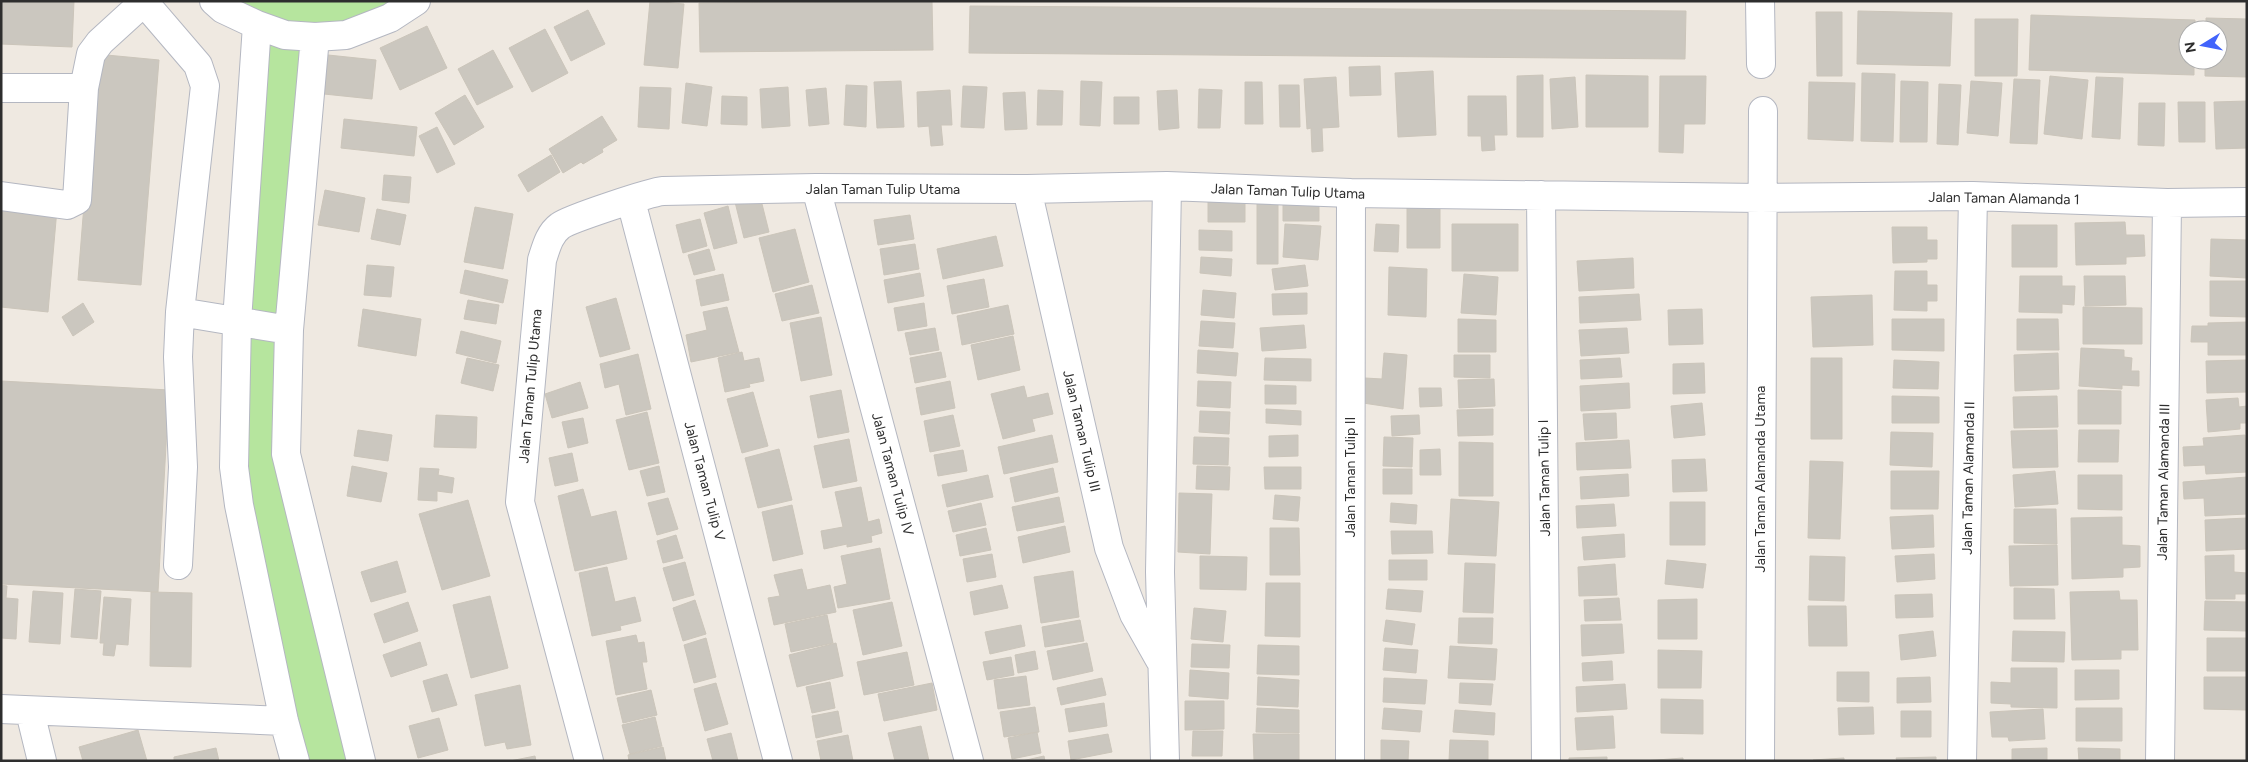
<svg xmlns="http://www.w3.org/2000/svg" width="2248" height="762" viewBox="0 0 2248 762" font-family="Figtree,sans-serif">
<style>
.green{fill:#b6e59e}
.building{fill:#cbc7bf;stroke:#cbc5ba}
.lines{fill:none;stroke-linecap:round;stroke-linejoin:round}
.minor-casing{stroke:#b4b7c1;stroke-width:30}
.minor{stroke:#fff;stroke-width:28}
.labels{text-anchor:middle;stroke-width:4;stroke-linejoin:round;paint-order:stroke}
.street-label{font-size:14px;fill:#2e2e2e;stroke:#fff}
</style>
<rect width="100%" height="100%" fill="#efe9e1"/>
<!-- green -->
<path class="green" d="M215 1H416L315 37 286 454 361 761H295L239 505 257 25Z"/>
<!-- building -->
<path class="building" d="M1 1H74L72 47 1 44Z
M650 1 684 4 678 68 644 65Z
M932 1 933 50 700 52 699 3Z
M970 6 1686 11 1685 59 969 53Z
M588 10 605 44 571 61 554 27Z
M1858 11 1952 13 1950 66 1857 64Z
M1816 12H1842V76H1817Z
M2031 15 2195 20V30H2188V60H2194V75L2029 70Z
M2206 18 2247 19V77L2205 76V60H2218V30H2206Z
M1975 19H2018L2017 76H1975Z
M427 26 447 68 400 90 380 48Z
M545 29 568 73 532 92 509 48Z
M493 50 513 87 477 105 458 69Z
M96 54 159 60 141 285 78 280Z
M328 55 376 60 372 99 324 94Z
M1380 66 1381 95 1350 96 1349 67Z
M1433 71 1436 135 1398 137 1395 73Z
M1862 73 1895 74 1893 142 1861 141Z
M1543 75V137H1517V76Z
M1586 75 1648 76V127H1586Z
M1660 76H1706L1705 124H1684L1683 153 1659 152Z
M2050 76 2088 80 2082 139 2044 134Z
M1336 77 1339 127 1322 128 1323 151 1312 152 1311 128 1307 129 1304 79Z
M1575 77 1578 127 1552 129 1550 79Z
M2096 77 2123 78 2120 139 2092 137Z
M2014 79 2040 80 2037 144 2010 143Z
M901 81 904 127 877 128 874 82Z
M1081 81 1102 82 1100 126 1080 125Z
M1901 81 1928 82 1927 142H1900Z
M1971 81 2002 83 1998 136 1967 133Z
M1245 82H1262L1263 124H1245Z
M1809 82 1855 83 1853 141 1808 139Z
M686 83 712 87 707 126 682 123Z
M1939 84 1961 85 1958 145 1937 144Z
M846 85 867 86 866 127 844 125Z
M1279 85H1299L1300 127H1280Z
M963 86 987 87 984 128 961 127Z
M640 87 671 88 669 129 638 127Z
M788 87 790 126 762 128 760 89Z
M826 88 829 124 809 126 806 90Z
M1199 89 1222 90 1220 128H1198Z
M950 90 952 125H941L943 145 931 146 929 126 918 127 917 92Z
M1038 90 1063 91 1062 125H1037Z
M1177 90 1179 128 1159 130 1157 91Z
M1025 92 1027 129 1005 130 1003 93Z
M465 95 484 127 454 145 435 113Z
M722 96 747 97V125L721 124Z
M1468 96H1506L1507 135H1494L1495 150 1482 151 1481 136H1468Z
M1114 97H1139V124H1114Z
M2247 101V148L2216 149 2214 102Z
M2178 102H2205V142H2179Z
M2139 103H2165L2164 146 2138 145Z
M602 116 617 140 602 149 603 152 583 164 581 162 563 173 549 149Z
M344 119 417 127 414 156 341 148Z
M437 127 455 164 437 173 419 136Z
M551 155 560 172 528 192 518 175Z
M384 175 411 177 409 203 382 200Z
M325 190 365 198 359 232 318 225Z
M760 196 769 232 744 238 735 202Z
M1257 199 1278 200V264H1257Z
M1319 200V221H1283V201Z
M1208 201H1245V222H1208Z
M1 204 57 209 48 312 1 307Z
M1440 204V248H1407V205Z
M728 206 737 243 714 249 704 213Z
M475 207 513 214 503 269 464 262Z
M377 209 406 215 400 245 371 239Z
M910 215 914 239 878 245 874 220Z
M700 219 707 246 683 253 676 225Z
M2125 222 2126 235H2144L2145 256 2126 257V264L2076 265 2075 223Z
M1285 224 1321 226 1318 260 1283 257Z
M1376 224 1399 225 1398 252 1374 251Z
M1452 224H1518V271H1452Z
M2012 225H2057V267H2012Z
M1892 227H1927V240H1937V259H1927V262L1893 263Z
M795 229 809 282 773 292 759 238Z
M1199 230 1232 231V251L1199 250Z
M996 236 1003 266 943 279 937 249Z
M2211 239 2247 240V278L2210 276Z
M915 244 919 269 884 275 880 249Z
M709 249 715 270 694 275 688 255Z
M1201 257 1232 259 1231 276 1200 273Z
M1633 258 1634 288 1579 291 1577 261Z
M367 265 394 267 391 297 364 295Z
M1305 265 1308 286 1275 290 1272 269Z
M1389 267 1427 269 1426 317 1388 315Z
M465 270 508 280 503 303 460 293Z
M1895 271H1927V285H1937V301H1927V311L1894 310Z
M920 273 924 296 888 303 884 280Z
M723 274 729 300 701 306 696 280Z
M1464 274 1498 277 1496 315 1461 313Z
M2020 276H2062V286H2075L2074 305 2062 304V313L2019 312Z
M2084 276H2125L2126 305 2085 306Z
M984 279 989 307 952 314 947 286Z
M2210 281H2247V317L2210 316Z
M812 285 819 313 782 321 775 294Z
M1203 290 1236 293 1234 318 1201 315Z
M1307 293V314L1273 315 1272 294Z
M1639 294 1641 320 1580 323 1579 297Z
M1872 295 1873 345 1813 347 1811 297Z
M616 298 630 349 600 357 586 307Z
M468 300 499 305 496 324 464 319Z
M83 303 94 322 73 336 62 317Z
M924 303 927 326 898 331 894 308Z
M1008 305 1014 334 962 345 957 316Z
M727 307 739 352 691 362 686 335 707 330 703 312Z
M2083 307 2142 308V344H2083Z
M363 309 421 319 416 356 358 346Z
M1702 309 1703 344 1669 345 1668 310Z
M821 317 832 375 801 381 790 323Z
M1458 319 1496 320V352H1458Z
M1892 319H1944V351L1892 350Z
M2017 319H2058L2059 350H2017Z
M1201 321 1235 323 1233 348 1199 346Z
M2247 322V355H2208V342H2191L2192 326H2208V323Z
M1304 325 1306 348 1262 351 1260 328Z
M935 328 939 350 910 355 905 333Z
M1627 328 1629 353 1581 356 1579 330Z
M461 331 501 341 496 363 456 353Z
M1013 336 1020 370 978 380 971 345Z
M2081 348 2124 350V357L2132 358 2131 371H2139V386L2122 385V389L2079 386Z
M1198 350 1238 353 1236 376 1197 373Z
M742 352 744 361 759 358 764 381 749 384 750 387 725 392 718 358Z
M941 352 946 377 915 383 910 358Z
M1384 353 1407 355 1403 409 1363 403 1365 378 1382 379Z
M2058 353 2059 389 2015 391 2014 355Z
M638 354 651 409 626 415 619 384 605 388 600 364Z
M1454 355H1490V378L1454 377Z
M467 358 499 365 493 391 461 383Z
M1265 358 1311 359V381L1264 380Z
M1620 358 1622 377 1581 379 1580 360Z
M1811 358H1842V439H1811Z
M1894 360 1939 362 1938 389 1893 388Z
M2247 360V392L2207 393 2206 361Z
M1704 363 1705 393 1673 394V364Z
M1494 379 1495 406 1459 408 1458 380Z
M1 381 169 390 158 592 1 584Z
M950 381 955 408 921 415 916 388Z
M1198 381 1231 382 1230 408 1197 406Z
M580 382 588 408 552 418 545 394Z
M1629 383 1630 408 1581 411 1580 386Z
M1265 385 1296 386V404H1265Z
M1024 386 1027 398 1048 393 1053 414 1032 419 1035 431 1003 439 991 394Z
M1419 388H1441L1442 406 1420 407Z
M841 390 849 432 818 438 810 396Z
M2078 390 2121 391V424H2078Z
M753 392 768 446 742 453 727 399Z
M1892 396 1939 397V423H1892Z
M2057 396 2058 427 2014 428 2013 397Z
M2238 398 2239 407 2247 406V423H2240V429L2208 432 2206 400Z
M1702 403 1705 435 1674 438 1671 406Z
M1266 409 1301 411V425L1266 423Z
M1493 409V435L1458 436 1457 410Z
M1200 411 1230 412 1229 434 1199 432Z
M647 412 659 463 629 470 616 420Z
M1616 413 1617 438 1585 440 1583 414Z
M436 415 477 417 476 448 434 447Z
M953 415 960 446 930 452 924 421Z
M1419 415 1420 434 1392 436 1391 416Z
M583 418 588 443 568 448 562 422Z
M358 430 392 435 388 461 354 456Z
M2057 430 2058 467 2013 468 2011 431Z
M2079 430H2119L2118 462H2078Z
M1891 432 1933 433 1932 467 1890 465Z
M1052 435 1058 462 1004 474 998 447Z
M1298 435V456L1269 457V436Z
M2245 435 2247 472 2206 474 2205 465 2184 466 2183 447 2204 446 2203 438Z
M1194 437 1229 438 1228 465 1193 464Z
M1384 437 1413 438 1412 467 1383 466Z
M849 439 857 481 823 488 814 446Z
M1629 440 1631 468 1577 470 1576 443Z
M1459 442 1493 443V496H1459Z
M779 449 792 500 758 508 745 458Z
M1440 449 1441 475H1420V450Z
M963 450 967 471 938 476 934 455Z
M572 453 578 481 555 486 549 458Z
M1705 459 1707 491 1673 492 1672 460Z
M1810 461 1843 462 1840 539 1808 538Z
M352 466 387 473 381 502 347 496Z
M659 466 665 492 647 496 640 471Z
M1197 466 1230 467 1229 490 1196 489Z
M1264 467H1301V489H1265Z
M420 468 439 469 438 475 454 478 452 493 437 491V501L418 500Z
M1053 468 1058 492 1015 502 1010 478Z
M1383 469H1412V494H1383Z
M1891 471H1939L1938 509H1891Z
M2055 471 2058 504 2015 507 2013 475Z
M1628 474 1629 496 1581 499 1580 477Z
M988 475 993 497 947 507 942 485Z
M2078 475H2122V510L2078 509Z
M2247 477V514L2205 516 2204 498 2184 499 2183 482Z
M861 487 868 522 879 519 882 533 871 536 872 542 847 547V544L824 549 821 531 843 527 835 492Z
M583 489 591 517 616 511 627 559 575 571 558 496Z
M1179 493 1212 494 1210 554 1178 552Z
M1275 495 1300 497 1298 521 1273 519Z
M1059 497 1064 522 1017 531 1012 507Z
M668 498 678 529 657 535 648 503Z
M1451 499 1499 502 1496 556 1448 554Z
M468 500 490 576 442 590 419 514Z
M1670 502H1705V545H1670Z
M981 503 986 525 953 532 948 511Z
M1391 503 1417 505 1416 524 1390 522Z
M1614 504 1616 526 1577 528 1576 506Z
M792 505 803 554 773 561 762 512Z
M2014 509H2056L2057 544 2014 543Z
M1933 515 1934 547 1892 549 1890 517Z
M2122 517V545L2140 546V567L2123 568V577L2072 579 2071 518Z
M2247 518V549L2206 551 2205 520Z
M1065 526 1070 552 1023 563 1018 537Z
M986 528 991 550 960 556 956 535Z
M1270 528H1299L1300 575H1270Z
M1391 531H1432L1433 553 1392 554Z
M1624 534 1625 557 1584 560 1582 537Z
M676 535 683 558 663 563 657 541Z
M2057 545 2058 585 2010 586 2009 546Z
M880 548 890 599 838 608 834 587 847 584 841 556Z
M992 554 996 577 967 582 963 559Z
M1934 554 1935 579 1897 582 1895 556Z
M2234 555V572L2247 573V594H2235V599H2206L2205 556Z
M1200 556 1247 557 1246 590 1200 589Z
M1810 556 1845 557 1844 601 1809 600Z
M1389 560H1427V580H1389Z
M1667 560 1706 564 1703 588 1665 584Z
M397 561 406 592 371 602 361 572Z
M685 562 694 595 673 601 663 568Z
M1465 563 1495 564 1493 613 1463 612Z
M1615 564 1617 595 1579 596 1578 567Z
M607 567 615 602 635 597 641 621 620 626 621 630 592 636 579 573Z
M802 569 807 590 830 585 836 612 774 625 768 598 780 596 774 575Z
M1073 571 1079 617 1041 623 1034 577Z
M1266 583H1300V637L1265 636Z
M1 585 7 586 6 598 18 599 16 639 1 638Z
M1002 585 1008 608 974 615 970 592Z
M2014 588 2054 589 2055 619H2014Z
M75 589 101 591 97 639 71 637Z
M1388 589 1423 591 1421 612 1386 609Z
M33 591 63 593 60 644 29 642Z
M2119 591 2120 600H2137L2138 650H2121V659L2072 660 2070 592Z
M151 592 192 593 191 667 150 666Z
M1932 594 1933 617 1896 618 1895 595Z
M490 596 508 668 471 678 453 605Z
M104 597 131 599 128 645 116 644 114 656 103 655 104 643H100Z
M1619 598 1621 620 1585 621 1584 600Z
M1697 599V639H1658V600Z
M695 600 706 634 683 641 673 608Z
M2205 601 2247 602V631L2204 630Z
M408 602 418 631 384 643 374 614Z
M892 602 902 646 863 655 853 610Z
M1808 606H1846L1847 646H1809Z
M1194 608 1226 611 1223 642 1191 639Z
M827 615 833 643 791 652 785 624Z
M1459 618H1493L1492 644 1458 643Z
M1080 620 1084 641 1045 647 1042 627Z
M1386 620 1415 624 1412 645 1383 641Z
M1622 624 1624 653 1582 656 1581 625Z
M1021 625 1025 646 990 654 985 632Z
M1933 631 1936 656 1901 660 1899 635Z
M2013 631 2065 632 2064 662 2012 661Z
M636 635 638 643 644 642 647 662H642L647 689 616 695 606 641Z
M706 638 716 677 694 683 684 645Z
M2207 638H2247V671H2207Z
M420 642 427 665 391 677 383 655Z
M836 643 843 676 797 687 789 655Z
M1087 643 1093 671 1053 680 1047 651Z
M1192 644 1230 645 1229 668 1191 667Z
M1258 645 1299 646V675L1257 674Z
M1450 646 1497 649 1495 680 1448 678Z
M1385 648 1418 650 1416 673 1383 670Z
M1658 650 1702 651 1701 688H1658Z
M1035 651 1038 669 1018 673 1015 655Z
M907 652 914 685 864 695 857 662Z
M1011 657 1014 675 987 680 983 662Z
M1612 661 1613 680 1583 681 1582 663Z
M2011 668H2057V708L2011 707V704L1991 703V682L2011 683Z
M1190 670 1229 673 1228 699 1189 696Z
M2075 670H2119V699L2075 700Z
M1837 672H1869V702L1837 701Z
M447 674 457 705 432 712 423 681Z
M1026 676 1030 705 998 709 994 680Z
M1258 677 1299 680 1298 707 1257 705Z
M1930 677 1931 702 1897 703V678Z
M2204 677H2247V710L2204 709Z
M1102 678 1106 695 1061 705 1057 688Z
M1384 678 1427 680 1425 704 1383 702Z
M830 682 835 708 812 713 806 687Z
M716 683 728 724 705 731 694 689Z
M932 683 937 710 884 721 878 694Z
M1460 683 1493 684 1491 705 1459 703Z
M1625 684 1627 709 1577 712 1576 687Z
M520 685 531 745 507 749 505 742 485 746 475 695Z
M651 690 657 715 623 723 617 698Z
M1661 699 1703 700V734L1661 733Z
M1185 701H1224V729L1185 730Z
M1104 703 1107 726 1069 732 1065 709Z
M1035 707 1039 732 1004 737 1000 712Z
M1873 707 1874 734 1839 735 1838 708Z
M1257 708 1299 710V733L1256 732Z
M1384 708 1422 711 1420 732 1382 729Z
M2076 708H2122V741H2076Z
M2043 709 2045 739 2009 741 2008 737H1992L1990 712Z
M1455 710 1495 713 1494 735 1453 732Z
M838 711 842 732 816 738 812 716Z
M1901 711H1931V737H1901Z
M1613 716 1615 748 1577 750 1575 718Z
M655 717 662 746 630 754 622 725Z
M439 718 448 750 418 758 409 726Z
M921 726 929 761H895L888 733Z
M138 730 147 761H83L79 747Z
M1193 731H1223L1222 756H1192Z
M1037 732 1041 753 1012 759 1008 738Z
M731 733 738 761H713L707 739Z
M1108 734 1112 752 1071 760 1068 741Z
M1253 734H1299V760H1254Z
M848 735 853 761H821L817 741Z
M1381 740 1409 741 1408 761H1381Z
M1450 740 1488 741V761H1449Z
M663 747 666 761H629L628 755Z
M216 748 219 761H174V757Z
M2047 748V761H2012V749Z
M2078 748 2120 749V761H2079Z
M535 756 536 761H510Z
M1044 756 1045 761H1022Z
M1607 757V761H1569V758Z
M1936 757V761H1897L1896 758Z
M1683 758V761H1644Z
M1844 758V761H1813V760Z"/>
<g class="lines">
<!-- minor casing -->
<g class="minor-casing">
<path id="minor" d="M143 1 198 65 205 86 180 312 178 357 183 467 178 565
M214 1 223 9 257 25 285 35 315 37 346 35 390 18 416 1
M1760 1 1761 64
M257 25 237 321 234 467 239 505 284 721 295 761
M315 37 289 330 286 454 361 761
M1 88H84
M816 188 969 761
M1027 189 1109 548 1134 614 1160 660
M1541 195 1546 761
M1 196 67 205 77 200 84 88 91 54 100 42 145 1
M631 201 778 761
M180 312 289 330
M1 709 284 721
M30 712 42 761
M589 761 520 502 542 260C546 248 549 234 560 226 569 219 651 192 663 191L816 188 1027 189 1167 186 1351 193 1761 198 1973 196 2167 203 2247 202
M1165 761 1160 572 1167 186
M1350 761 1351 193
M1760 761 1763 111
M1962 761 1973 196
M2160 761 2167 203"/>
</g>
<!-- minor -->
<use href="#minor" class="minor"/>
</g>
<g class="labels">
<!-- street labels -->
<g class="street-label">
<text x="883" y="194">Jalan Taman Tulip Utama</text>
<text transform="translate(1288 191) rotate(2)" y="5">Jalan Taman Tulip Utama</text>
<text transform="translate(2004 198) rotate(1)" y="5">Jalan Taman Alamanda 1</text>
<text transform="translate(530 386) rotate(-85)" y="5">Jalan Taman Tulip Utama</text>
<text transform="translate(1082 431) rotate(77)" y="5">Jalan Taman Tulip III</text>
<text transform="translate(893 474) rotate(75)" y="5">Jalan Taman Tulip IV</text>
<text transform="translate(1350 477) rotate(-90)" y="5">Jalan Taman Tulip II</text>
<text transform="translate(1544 478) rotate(-91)" y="5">Jalan Taman Tulip I</text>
<text transform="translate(1968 478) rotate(-89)" y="5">Jalan Taman Alamanda II</text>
<text transform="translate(1760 479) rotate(-90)" y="5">Jalan Taman Alamanda Utama</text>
<text transform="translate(705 481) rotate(75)" y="5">Jalan Taman Tulip V</text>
<text transform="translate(2163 482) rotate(-89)" y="5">Jalan Taman Alamanda III</text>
</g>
</g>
<!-- border -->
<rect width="2248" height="762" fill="none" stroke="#2e2e2e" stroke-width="5"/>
<!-- north arrow -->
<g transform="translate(2203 45) rotate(260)"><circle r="24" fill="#ffffff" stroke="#ababab"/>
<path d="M0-4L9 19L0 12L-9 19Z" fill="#4264fb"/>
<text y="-8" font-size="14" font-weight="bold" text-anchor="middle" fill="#2e2e2e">N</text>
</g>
</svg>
